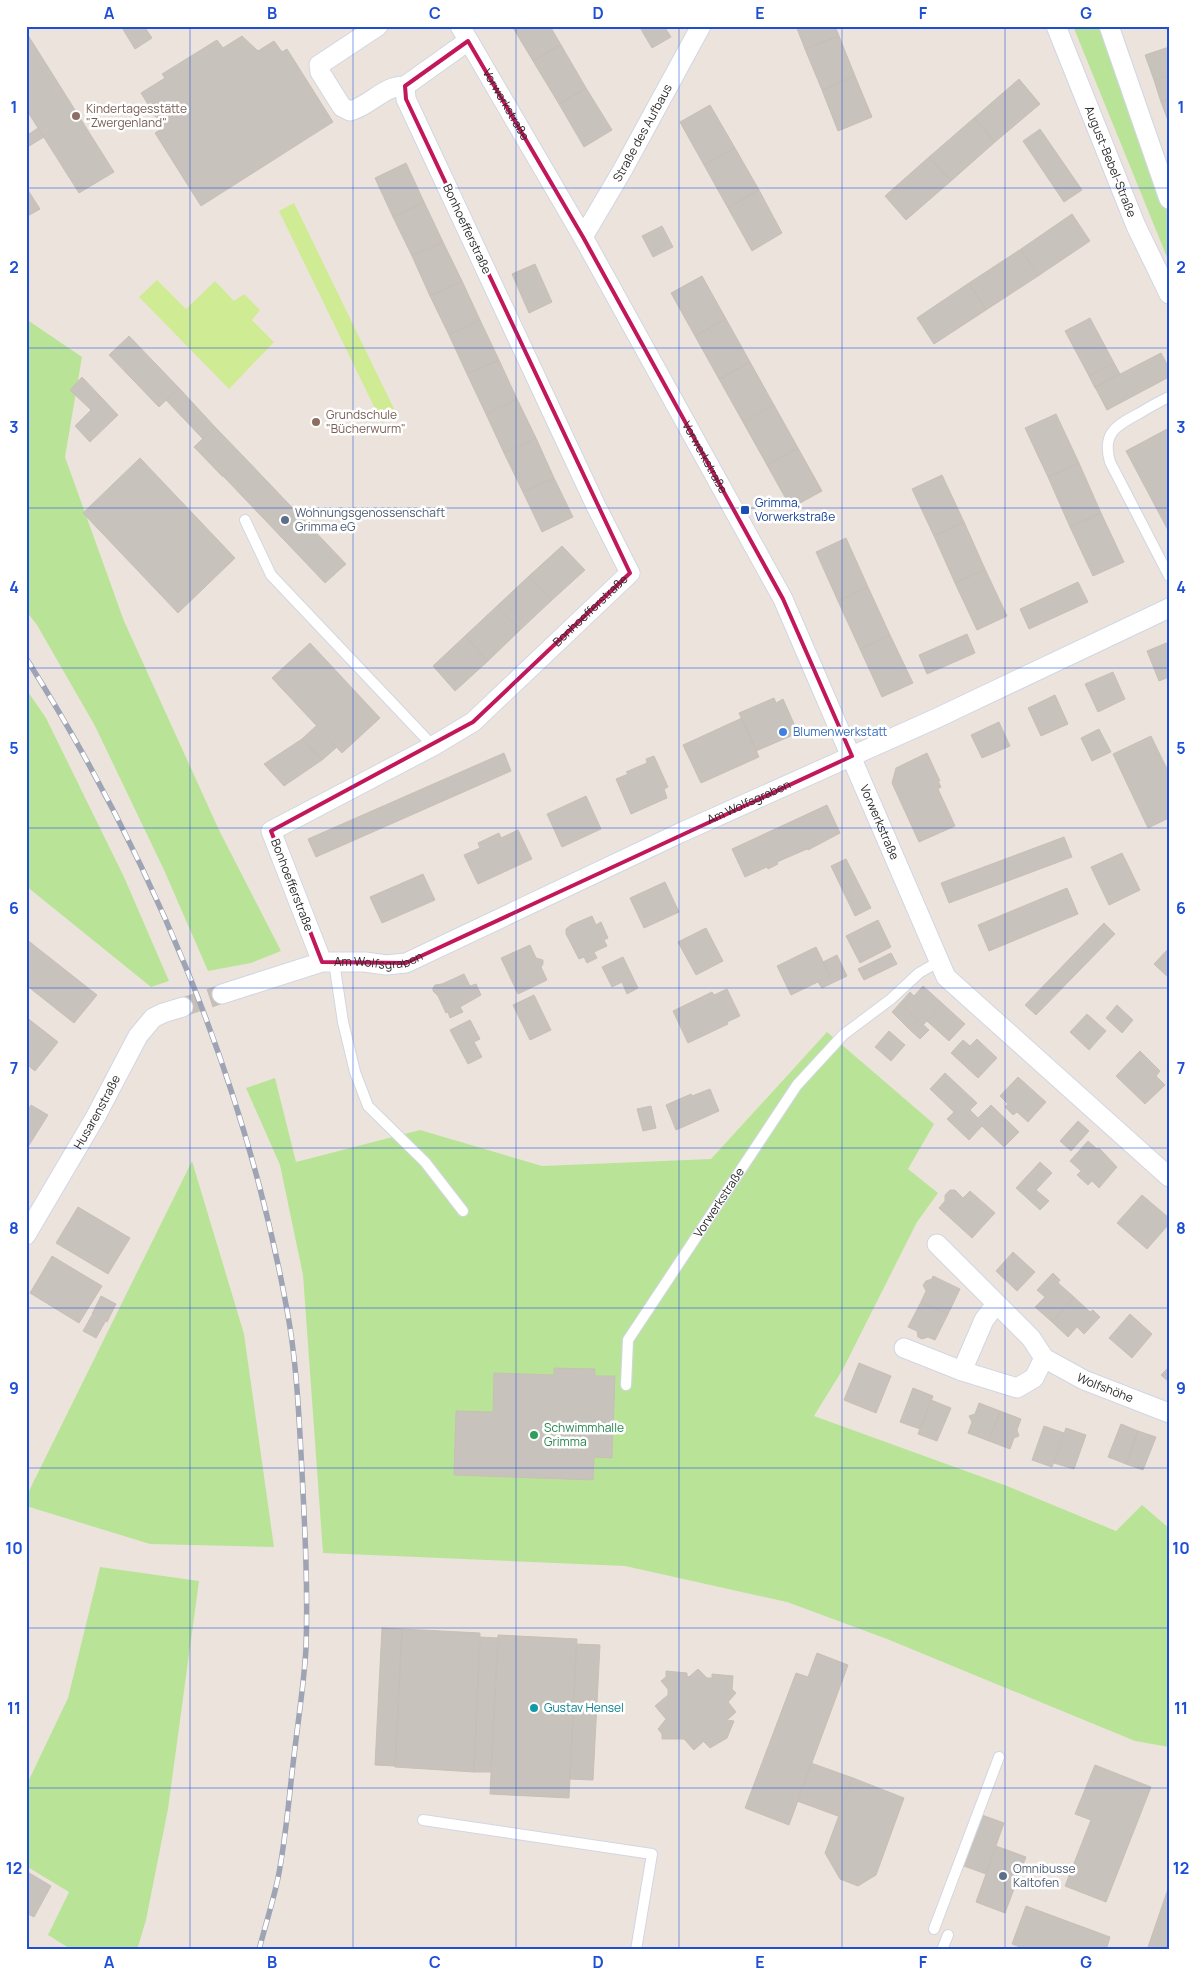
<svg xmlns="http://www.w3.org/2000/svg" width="1195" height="1976" viewBox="0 0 1195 1976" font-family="Manrope,sans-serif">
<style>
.green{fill:#b9e498}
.pitch{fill:#cfeb93}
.building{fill:#c7c2bb;stroke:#c8bfb6}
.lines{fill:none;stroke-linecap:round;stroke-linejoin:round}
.street-tunnel{stroke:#c5bfb8;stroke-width:19;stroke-dasharray:19 9;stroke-linecap:butt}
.lane-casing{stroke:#d1d6e3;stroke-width:12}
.street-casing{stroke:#d1d6e3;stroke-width:21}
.lane{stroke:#fff;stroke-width:10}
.street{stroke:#fff;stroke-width:19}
.rail-casing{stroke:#9fa4b5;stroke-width:5.5}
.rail{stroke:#fff;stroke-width:4;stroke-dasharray:11;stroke-linecap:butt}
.marked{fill:none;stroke:#c2185b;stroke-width:4;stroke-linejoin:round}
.grid{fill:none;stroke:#1d4ed8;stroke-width:1;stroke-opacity:0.55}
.education-dot{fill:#8d6e63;stroke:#fff;stroke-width:2}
.transit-dot{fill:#1a4fb4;stroke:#fff;stroke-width:2}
.service-dot{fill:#5c6f8a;stroke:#fff;stroke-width:2}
.shop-dot{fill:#3f7fe0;stroke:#fff;stroke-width:2}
.leisure-dot{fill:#2e9e5b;stroke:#fff;stroke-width:2}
.culture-dot{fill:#0f9aa8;stroke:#fff;stroke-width:2}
.labels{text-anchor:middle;stroke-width:5;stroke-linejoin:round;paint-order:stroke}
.street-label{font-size:12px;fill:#2a2a2a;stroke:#fff}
.education-label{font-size:12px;fill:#785e54;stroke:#fff;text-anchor:start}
.transit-label{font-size:12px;fill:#164399;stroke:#fff;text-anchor:start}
.service-label{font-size:12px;fill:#4e5e75;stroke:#fff;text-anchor:start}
.shop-label{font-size:12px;fill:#366cbe;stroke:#fff;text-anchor:start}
.leisure-label{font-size:12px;fill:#27864d;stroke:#fff;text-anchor:start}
.culture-label{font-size:12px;fill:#0d838f;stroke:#fff;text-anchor:start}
.neatline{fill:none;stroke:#1d4ed8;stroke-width:2}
.grid-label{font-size:16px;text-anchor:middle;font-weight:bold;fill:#1d4ed8}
</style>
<rect width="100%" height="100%" fill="#ece4dc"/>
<!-- green -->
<path class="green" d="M1073 26H1101L1169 216V262Z
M26 319 82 357 65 457 124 621 219 830 281 951 251 963 208 971 164 870 95 726 37 625 26 611Z
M26 689 46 718 124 877 169 981 151 987 26 886Z
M827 1032 934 1124 908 1169 938 1193 917 1222 843 1369 814 1416 1007 1486 1116 1531 1142 1505 1169 1528V1747L1135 1741 887 1639 787 1602 625 1566 323 1553 303 1275 280 1165 246 1088 275 1078 296 1162 420 1130 542 1166 711 1159Z
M192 1161 244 1334 274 1547 150 1544 26 1506V1497Z
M100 1567 199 1581 168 1809 146 1920 137 1950H72L48 1935 69 1892 26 1866V1786L68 1698Z"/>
<!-- pitch -->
<path class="pitch" d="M294 203 397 415 382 423 279 211Z
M157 280 186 309 215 281 234 301 244 294 260 310 252 320 274 342 229 389 139 297Z"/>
<!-- building -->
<path class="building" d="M121 26H144L152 38 135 49Z
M512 26H550L561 45 533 61Z
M639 26H664L671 37 652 48Z
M796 26H835L839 36 805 49Z
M26 32 114 172 79 193 26 109Z
M242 36 258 51 274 41 282 52 287 49 333 122 201 206 155 133 163 128 141 93 165 78 162 74 217 40 223 48Z
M839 36 855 76 822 90 805 49Z
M561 45 586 88 559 104 533 61Z
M1169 47V75L1154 80 1145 55Z
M1169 75V99L1161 102 1154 80Z
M855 76 872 117 838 131 822 90Z
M1019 79 1040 104 995 142 974 118Z
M586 88 612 130 584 147 559 104Z
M1169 99V123L1161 102Z
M710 105 735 148 704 165 680 122Z
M974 118 995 142 951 181 929 157Z
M38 128 44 137 26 148V136Z
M1040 129 1082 190 1064 202 1023 141Z
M735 148 759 190 728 208 704 165Z
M929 157 951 181 906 220 885 196Z
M406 163 424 202 393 217 375 178Z
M26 187 40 209 26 217Z
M759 190 782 233 752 251 728 208Z
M424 202 443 242 412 256 393 217Z
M1072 214 1090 241 1038 276 1021 249Z
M662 226 673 247 653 257 642 236Z
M443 242 462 281 430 296 412 256Z
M1021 249 1038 276 986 310 969 283Z
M535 264 552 302 529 313 512 274Z
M702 276 726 319 695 336 671 293Z
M462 281 480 320 449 335 430 296Z
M969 283 986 310 934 344 917 318Z
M1090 318 1114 363 1089 376 1065 331Z
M726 319 750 362 719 379 695 336Z
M480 320 499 360 467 374 449 335Z
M129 336 179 388 159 407 109 355Z
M1161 353 1169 368V377L1107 410 1095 387Z
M499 360 517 399 486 414 467 374Z
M750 362 774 405 743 422 719 379Z
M1114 363 1120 374 1095 388 1089 376Z
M82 377 118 415 90 442 75 426 91 410 70 390Z
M179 388 215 427 203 439 166 400Z
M517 399 536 438 504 453 486 414Z
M774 405 798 448 767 465 743 422Z
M1056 414 1079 463 1048 477 1025 428Z
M215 427 244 457 223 477 194 447Z
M1169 428V532L1126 451Z
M536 438 554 478 523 492 504 453Z
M798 448 822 491 791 508 767 465Z
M244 457 346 564 325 583 224 477Z
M140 458 235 558 178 613 83 513Z
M1079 463 1101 513 1070 527 1048 477Z
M942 475 964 522 934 536 912 489Z
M554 478 573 517 542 532 523 492Z
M1101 513 1124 562 1093 576 1070 527Z
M964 522 985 569 955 583 934 536Z
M846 538 868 587 838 601 816 552Z
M562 546 585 570 552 600 529 576Z
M985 569 1007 616 977 630 955 583Z
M529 576 552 600 520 630 497 606Z
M1078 582 1088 602 1029 629 1020 609Z
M868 587 890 635 860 649 838 601Z
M497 606 520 630 488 661 465 636Z
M967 634 975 653 927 674 919 655Z
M890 635 913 683 882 697 860 649Z
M465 636 488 661 455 691 433 666Z
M1169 642V677L1159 681 1147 651Z
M310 643 380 718 342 753 272 678Z
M1113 672 1125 699 1098 712 1085 684Z
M1055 695 1068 724 1041 736 1028 708Z
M774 698 776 703 783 699 798 733 756 751 739 713Z
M742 718 759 757 701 783 683 745Z
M999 722 1010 746 982 758 971 735Z
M316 726 337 747 322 760 302 739Z
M1099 729 1111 752 1092 761 1081 738Z
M1151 736 1169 773V818L1148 828 1113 754Z
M302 739 322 760 284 786 264 764Z
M504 753 511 771 316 857 308 839Z
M927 753 940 781H938L941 787 938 789 955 826 919 842 892 783 896 768Z
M654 756 668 787 664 789 667 798 631 814 616 779 628 774 626 772 647 763 646 759Z
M586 796 601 829 562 847 547 814Z
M827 805 840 833 808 850 807 849 777 862 778 864 768 869 767 867 745 877 732 849Z
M518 830 532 859 478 884 464 855 480 848 478 843 499 833 501 838Z
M1064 837 1072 857 949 903 941 883Z
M1122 853 1140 890 1109 905 1091 867Z
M846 859 871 908 855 916 831 866Z
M423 874 435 900 382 923 370 897Z
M665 882 679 912 644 928 630 898Z
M1067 888 1078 914 989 951 978 925Z
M592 916 596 925 601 922 608 938 604 940 607 946 594 952 597 958 587 963 584 957 579 959 566 934V929L571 925Z
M878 920 891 947 860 963 846 936Z
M1104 923 1115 934 1036 1015 1025 1005Z
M706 928 723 961 696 975 678 942Z
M26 939 97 995 74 1023 26 985Z
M530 945 536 958 543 960V964L541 967 547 980 518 994 501 958Z
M816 947 830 976 791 995 777 966Z
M1169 948V978L1154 964Z
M891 953 897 964 864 980 858 969Z
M837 955 847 976 822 988 818 982 830 976 823 962Z
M623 957 638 988 627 994 622 982 612 987 602 967Z
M464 974 470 986 476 984 481 995 460 1007 463 1012 450 1018 448 1012 446 1013 438 996 433 991V988L435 985 442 984Z
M923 986 943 1004 923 1025 904 1007 907 1004 903 1000 910 992 914 996Z
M727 989 740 1016 727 1022 728 1024 688 1043 673 1011 712 992 714 995Z
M534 995 551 1030 530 1040 513 1005Z
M903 1000 907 1004 904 1007 918 1020 909 1029 892 1012Z
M943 1004 965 1024 949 1041 927 1021Z
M1117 1005 1133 1020 1122 1033 1106 1018Z
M1087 1014 1106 1031 1089 1050 1070 1032Z
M26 1017 58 1042 35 1071 26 1064Z
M470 1020 480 1039 474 1042 482 1057 468 1064 450 1030Z
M918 1020 929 1030 920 1039 909 1029Z
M889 1031 905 1045 891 1061 875 1047Z
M977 1039 997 1058 978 1078 951 1053 963 1040 970 1046Z
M1140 1051 1160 1071 1156 1076 1165 1085 1145 1104 1116 1076Z
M945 1073 977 1103 970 1110 978 1118 991 1105 1019 1132 1004 1147 982 1126 969 1140 947 1119 954 1112 930 1089Z
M1018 1077 1046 1102 1028 1122 1017 1112 1013 1115 1005 1107 1008 1104 1000 1096Z
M710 1089 719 1111 676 1130 666 1105 691 1094 692 1096Z
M31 1105 48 1115 26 1150V1113Z
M651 1106 656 1128 643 1131 637 1109Z
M1078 1121 1089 1131 1071 1151 1060 1141Z
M1088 1141 1097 1149 1099 1148 1117 1167 1099 1188 1092 1181 1088 1185 1077 1175 1081 1171 1070 1161Z
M1040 1162 1052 1173 1036 1190 1049 1201 1040 1210 1016 1188Z
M950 1190H955L963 1198 970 1191 995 1213 972 1238 939 1208 945 1201V1195Z
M1142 1195 1169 1218V1224L1147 1249 1117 1223Z
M78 1207 130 1238 108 1274 56 1243Z
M1013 1252 1035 1272 1017 1291 996 1271Z
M52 1256 102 1286 79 1323 30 1293Z
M1053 1273 1060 1280 1058 1283 1074 1297 1052 1322 1035 1307 1045 1297 1037 1290Z
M933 1276 960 1289 948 1314 921 1302 926 1291 923 1285 926 1281 932 1279Z
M101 1296 116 1304 107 1322 92 1314Z
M1074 1297 1090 1312 1093 1310 1100 1317 1084 1334 1077 1327 1068 1337 1052 1322Z
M921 1302 948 1314 935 1340 928 1337 922 1339 918 1337 917 1331 908 1327Z
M1130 1314 1152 1334 1132 1358 1109 1338Z
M92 1315 105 1322 96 1338 83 1331Z
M859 1363 891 1376 876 1413 844 1400Z
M1169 1367V1382L1161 1375Z
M554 1368 595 1369V1376H615L612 1458 594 1457 593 1480 454 1475 456 1411 493 1412 494 1373 554 1375Z
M913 1388 933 1396 920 1429 900 1422Z
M931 1400 951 1408 937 1441 918 1434Z
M979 1403 1000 1411 989 1441 968 1433 972 1422 969 1416 975 1414Z
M1000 1411 1021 1419 1017 1430 1019 1436 1014 1438 1010 1449 989 1441Z
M1121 1424 1138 1431 1126 1464 1108 1457Z
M1044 1426 1064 1433 1052 1467 1032 1460Z
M1066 1428 1086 1435 1074 1469 1054 1463Z
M1138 1431 1156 1437 1143 1470 1126 1464Z
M382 1628 402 1629 395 1766 375 1765Z
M402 1629 480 1633 474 1772 395 1767Z
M498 1635 577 1639 569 1798 490 1794Z
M480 1637 498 1638 491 1772H474Z
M576 1644 600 1645 593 1780 570 1779Z
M817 1653 848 1665 789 1825 745 1808 796 1673 808 1677Z
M698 1669 707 1678H712V1674L733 1676 732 1689 736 1693 728 1702 736 1712 727 1720 734 1721 727 1738 710 1748 704 1742 707 1740H705L694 1750 684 1739H662V1734L658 1729 666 1719 655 1706 668 1695V1689L661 1681 666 1677V1671L687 1673V1676L689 1677Z
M811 1763 853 1778 838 1816 797 1801Z
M1095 1765 1151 1787 1106 1902 1065 1886 1091 1820 1075 1814Z
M853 1778 904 1798 876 1875 858 1886 840 1879 825 1853Z
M982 1815 1004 1823 986 1874 964 1866Z
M996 1846 1026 1857 1005 1913 976 1902Z
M26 1871 51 1886 34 1917 26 1913Z
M1169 1886V1950H1147Z
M1026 1906 1110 1937 1106 1950H1028L1012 1944Z"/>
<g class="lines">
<!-- street-tunnel -->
<path class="street-tunnel" d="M183 1007 222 994"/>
<!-- lane casing -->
<g class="lane-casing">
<g id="lane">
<path d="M1169 397C1158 402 1148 408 1138 414 1115 426 1102 434 1110 462L1169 576"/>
<path d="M245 520 271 575 433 746"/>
<path d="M334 962 343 1022 355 1072 368 1106 425 1162 463 1211"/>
<path id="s1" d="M626 1385 628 1340 797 1085 843 1035 891 999 919 973 938 962"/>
<path d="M423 1820 652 1854 636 1950"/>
<path d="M934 1929 999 1757"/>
<path d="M942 1950 948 1935"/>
</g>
</g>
<!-- street casing -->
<g class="street-casing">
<g id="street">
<path d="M378 26 319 65 320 72 342 107 350 111C370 106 384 85 405 86L468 41"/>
<path id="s2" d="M460 26 583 237 783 599 946 977 1169 1177"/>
<path id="s3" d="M1056 26 1136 226 1169 294"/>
<path d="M1109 26 1169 199"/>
<path id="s4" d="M583 237 622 171 701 26"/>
<path id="s5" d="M322 962 271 831 433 746 473 722 630 573 595 504 406 99 405 86"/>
<path id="s6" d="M222 994 322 962H365L386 965 406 963 680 833 937 718 1169 608"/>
<path id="s7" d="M26 1235 96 1116 138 1036 153 1018 163 1013 183 1007"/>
<path id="s8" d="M937 1244 1031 1338 1044 1358 1084 1380 1169 1413"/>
<path d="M996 1304 984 1320 962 1371 1017 1388 1034 1378 1044 1358"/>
<path d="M904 1348 962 1371"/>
</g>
</g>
<!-- lane -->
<use href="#lane" class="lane"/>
<!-- street -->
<use href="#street" class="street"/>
<!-- rail casing -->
<g class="rail-casing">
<path id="rail" d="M26 658C151 856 245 1079 287 1310 297 1363 299 1418 302 1472 305 1531 308 1589 306 1648 304 1684 298 1721 294 1756 289 1796 286 1838 278 1878 273 1902 265 1926 259 1950"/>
</g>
<!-- rail -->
<use href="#rail" class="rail"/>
</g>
<!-- marked area -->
<path class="marked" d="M468 41 583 237 783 599 852 756 406 963 322 962 271 831 473 722 630 573 406 99 405 86Z"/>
<!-- grid -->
<path class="grid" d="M190 26V1950M353 26V1950M516 26V1950M679 26V1950M842 26V1950M1005 26V1950M26 188H1169M26 348H1169M26 508H1169M26 668H1169M26 828H1169M26 988H1169M26 1148H1169M26 1308H1169M26 1468H1169M26 1628H1169M26 1788H1169"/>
<!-- markers -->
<g class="education-dot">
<circle cx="76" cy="116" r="5"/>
<circle cx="316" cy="422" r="5"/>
</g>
<rect class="transit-dot" x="740" y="505" width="10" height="10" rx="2.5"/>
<g class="service-dot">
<circle cx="285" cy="520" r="5"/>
<circle cx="1003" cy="1876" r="5"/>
</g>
<circle class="shop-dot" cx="783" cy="732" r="5"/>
<circle class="leisure-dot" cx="534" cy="1435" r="5"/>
<circle class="culture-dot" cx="534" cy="1708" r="5"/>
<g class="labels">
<!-- street labels -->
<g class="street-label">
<text dy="4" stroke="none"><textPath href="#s2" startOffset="91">Vorwerkstraße</textPath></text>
<text dy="4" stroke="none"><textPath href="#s4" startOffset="120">Straße des Aufbaus</textPath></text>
<text dy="4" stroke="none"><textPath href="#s3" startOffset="146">August-Bebel-Straße</textPath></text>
<text transform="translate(467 229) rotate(65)" y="4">Bonhoefferstraße</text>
<text dy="4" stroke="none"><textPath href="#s2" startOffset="496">Vorwerkstraße</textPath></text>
<text dy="4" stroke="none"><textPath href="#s5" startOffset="532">Bonhoefferstraße</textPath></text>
<text dy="4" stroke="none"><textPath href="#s6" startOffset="568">Am Wolfsgraben</textPath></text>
<text dy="4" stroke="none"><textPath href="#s2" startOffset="901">Vorwerkstraße</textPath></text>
<text transform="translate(292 885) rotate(69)" y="4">Bonhoefferstraße</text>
<text dy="4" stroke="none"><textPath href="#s6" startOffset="162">Am Wolfsgraben</textPath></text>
<text dy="4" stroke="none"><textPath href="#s7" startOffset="142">Husarenstraße</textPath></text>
<text dy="4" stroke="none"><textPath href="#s1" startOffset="210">Vorwerkstraße</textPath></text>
<text dy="4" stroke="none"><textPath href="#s8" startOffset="225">Wolfshöhe</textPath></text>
</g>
<!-- education labels -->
<g class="education-label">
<text x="86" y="113">Kindertagesstätte<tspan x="86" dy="14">"Zwergenland"</tspan></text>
<text x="326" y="419">Grundschule<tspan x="326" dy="14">"Bücherwurm"</tspan></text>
</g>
<!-- transit labels -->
<g class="transit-label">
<text x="755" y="507">Grimma,<tspan x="755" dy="14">Vorwerkstraße</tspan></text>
</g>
<!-- service labels -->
<g class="service-label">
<text x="295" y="517">Wohnungsgenossenschaft<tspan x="295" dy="14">Grimma eG</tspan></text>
<text x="1013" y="1873">Omnibusse<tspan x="1013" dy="14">Kaltofen</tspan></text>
</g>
<!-- shop labels -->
<g class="shop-label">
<text x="793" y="736">Blumenwerkstatt</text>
</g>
<!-- leisure labels -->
<g class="leisure-label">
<text x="544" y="1432">Schwimmhalle<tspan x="544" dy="14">Grimma</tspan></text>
</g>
<!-- culture labels -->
<g class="culture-label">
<text x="544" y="1712">Gustav Hensel</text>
</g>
</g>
<!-- border -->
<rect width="1195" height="1976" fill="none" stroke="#ffffff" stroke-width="55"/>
<rect x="28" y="28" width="1140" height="1920" class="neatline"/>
<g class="grid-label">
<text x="109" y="19">A</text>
<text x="272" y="19">B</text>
<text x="435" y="19">C</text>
<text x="598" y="19">D</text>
<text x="760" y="19">E</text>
<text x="923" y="19">F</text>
<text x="1086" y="19">G</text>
<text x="14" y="113">1</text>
<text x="1181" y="113">1</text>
<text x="14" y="273">2</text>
<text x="1181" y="273">2</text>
<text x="14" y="433">3</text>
<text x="1181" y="433">3</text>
<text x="14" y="593">4</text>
<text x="1181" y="593">4</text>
<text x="14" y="754">5</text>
<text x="1181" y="754">5</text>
<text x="14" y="914">6</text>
<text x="1181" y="914">6</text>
<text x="14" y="1074">7</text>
<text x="1181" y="1074">7</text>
<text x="14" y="1234">8</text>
<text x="1181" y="1234">8</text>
<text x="14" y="1394">9</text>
<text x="1181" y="1394">9</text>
<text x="14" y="1554">10</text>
<text x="1181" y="1554">10</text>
<text x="14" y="1714">11</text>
<text x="1181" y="1714">11</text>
<text x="14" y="1874">12</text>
<text x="1181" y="1874">12</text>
<text x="109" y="1968">A</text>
<text x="272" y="1968">B</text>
<text x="435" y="1968">C</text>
<text x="598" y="1968">D</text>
<text x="760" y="1968">E</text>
<text x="923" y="1968">F</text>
<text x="1086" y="1968">G</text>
</g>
</svg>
